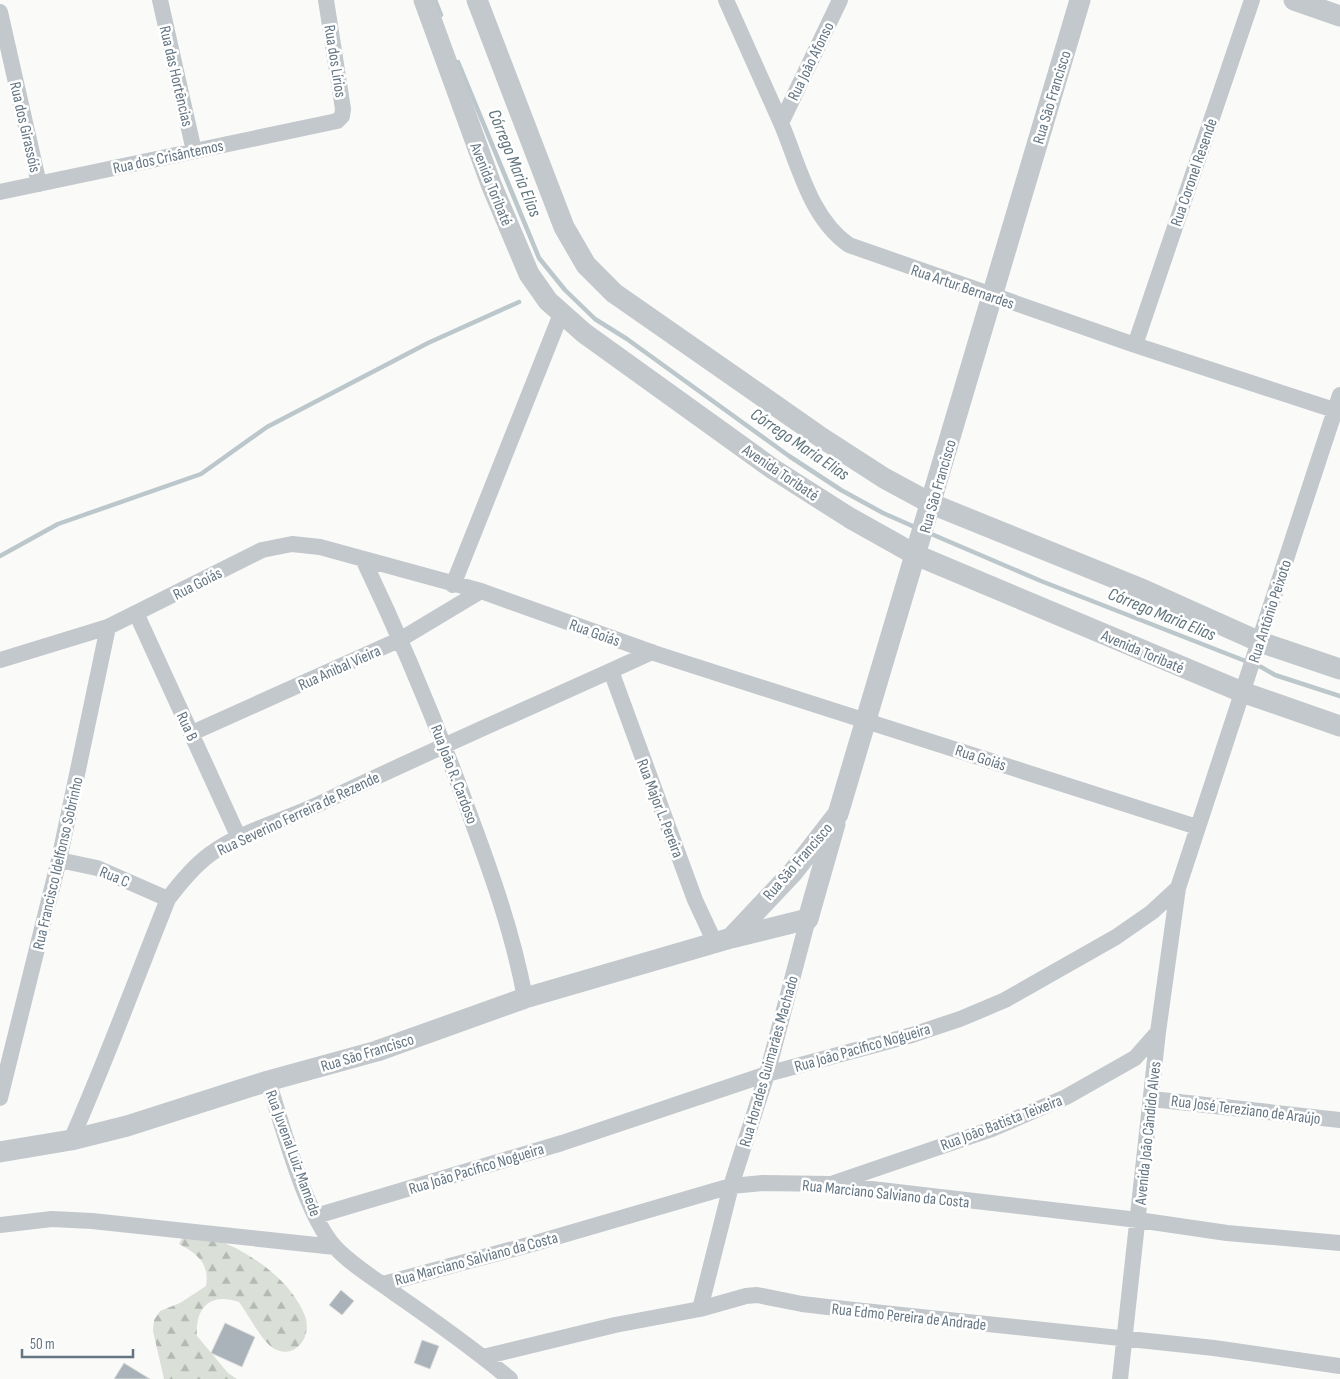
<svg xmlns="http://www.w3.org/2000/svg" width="1340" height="1379" viewBox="0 0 1340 1379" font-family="'Sofia Sans Condensed',sans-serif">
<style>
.forest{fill:url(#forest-firs)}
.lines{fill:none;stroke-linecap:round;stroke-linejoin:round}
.stream{stroke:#bbc7cb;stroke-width:4.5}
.building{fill:#aab3b9;stroke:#dcdcda}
.minor{stroke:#c3c8cc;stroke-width:16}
.tertiary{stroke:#c3c8cc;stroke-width:21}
.labels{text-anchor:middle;stroke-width:5;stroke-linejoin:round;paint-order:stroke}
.street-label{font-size:16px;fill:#657683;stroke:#fff}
.water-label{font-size:18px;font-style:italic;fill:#60757c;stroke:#fff}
</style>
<defs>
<pattern id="forest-firs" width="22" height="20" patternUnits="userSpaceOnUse" patternTransform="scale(1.25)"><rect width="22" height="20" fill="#dadfd7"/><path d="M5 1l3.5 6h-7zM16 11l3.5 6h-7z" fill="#b4b9b4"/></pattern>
</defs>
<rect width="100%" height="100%" fill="#fafaf8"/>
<!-- forest -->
<path class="forest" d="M184 1235C194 1236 206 1236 215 1239 250 1252 291 1280 305 1316 313 1337 294 1361 273 1348 261 1340 248 1314 239 1302 210 1292 195 1308 197 1336L228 1373 237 1379H164L153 1331 154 1320 160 1311 180 1303 206 1286C210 1264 197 1253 179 1244Z"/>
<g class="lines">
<!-- stream -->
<path class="stream" d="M435 0 441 15
M458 62 539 258 565 290 595 319 627 339 789 456 841 490 883 513 917 528
M929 533 1041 581 1248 662
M0 556 58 524 201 474 267 427 428 343 519 302
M1256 664 1275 675 1340 696"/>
</g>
<!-- building -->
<path class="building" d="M341 1290 354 1301 342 1315 329 1305Z
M225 1323 255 1337 242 1367 211 1353Z
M422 1340 439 1346 430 1369 414 1363Z
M124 1363 150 1379H114Z"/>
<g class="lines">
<!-- minor -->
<path class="minor" d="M160 0 194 151
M726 0C744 41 763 82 781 123 799 165 810 218 849 245L1135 345 1340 412
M0 12 39 184
M781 123 840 0
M0 192 337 121 342 116 343 109 326 0
M1135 345 1252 0
M363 559C402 641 437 724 468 810 491 872 513 933 525 998
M453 585 561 314
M137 615 239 838
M0 660 108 627 262 550 292 544 320 547 481 591 657 654 1197 827
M611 671 695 900 715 943
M192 733 401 639 481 591
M59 860 97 868 168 899
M268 1081C283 1126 304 1211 334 1246 351 1265 377 1280 397 1295 436 1322 474 1349 510 1379
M0 1098 59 860 108 627
M1152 1099 1340 1120
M71 1140C106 1061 136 979 168 899 180 883 193 867 209 855 241 831 283 821 319 804 429 751 541 703 652 652
M834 1183 992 1129 1066 1097 1135 1058 1158 1032
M316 1216 562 1143 767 1074 912 1035 960 1019 1005 1000 1116 937 1152 912 1178 888 1340 395
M0 1225 52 1219 92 1221 335 1247
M383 1284 532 1244 731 1186 763 1183 829 1184 1138 1220 1227 1233 1340 1243
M700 1309 731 1186 767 1074 808 919
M483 1357 615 1325 700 1309 746 1296 757 1295 802 1304 845 1309 1214 1348 1340 1366
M1120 1379 1158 1032 1178 888"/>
<!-- tertiary -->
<path class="tertiary" d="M424 0 491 184 529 274 548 301 584 333 773 469 850 518 916 555 1242 692 1340 726
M477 0 564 227 586 265 614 293 822 438 884 478 932 504 1144 590 1260 642 1340 669
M1294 0 1340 16
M731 938 793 872 838 814 1080 0
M0 1152 71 1140 127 1126 268 1081 377 1051 525 998 731 938 808 919 835 824"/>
</g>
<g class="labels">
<!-- street labels -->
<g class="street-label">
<text transform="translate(336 61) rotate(81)" y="6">Rua dos Lírios</text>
<text transform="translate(810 61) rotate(-64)" y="6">Rua João Afonso</text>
<text transform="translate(177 76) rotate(77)" y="6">Rua das Hortências</text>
<text transform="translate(1051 97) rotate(-73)" y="6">Rua São Francisco</text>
<text transform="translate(26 127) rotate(77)" y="6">Rua dos Girassóis</text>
<text transform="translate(168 156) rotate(-12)" y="6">Rua dos Crisântemos</text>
<text transform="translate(1193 172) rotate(-71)" y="6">Rua Coronel Resende</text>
<text transform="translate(492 184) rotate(68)" y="6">Avenida Toribaté</text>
<text transform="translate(963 286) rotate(19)" y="6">Rua Artur Bernardes</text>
<text transform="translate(781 472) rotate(34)" y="6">Avenida Toribaté</text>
<text transform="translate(937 486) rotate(-74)" y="6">Rua São Francisco</text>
<text transform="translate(197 583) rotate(-27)" y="6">Rua Goiás</text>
<text transform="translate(1269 611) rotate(-72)" y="6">Rua Antônio Peixoto</text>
<text transform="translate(595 632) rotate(20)" y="6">Rua Goiás</text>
<text transform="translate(1143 651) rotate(23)" y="6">Avenida Toribaté</text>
<text transform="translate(339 667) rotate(-24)" y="6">Rua Anibal Vieira</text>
<text transform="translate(188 726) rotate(65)" y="6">Rua B</text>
<text transform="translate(981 757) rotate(18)" y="6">Rua Goiás</text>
<text transform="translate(455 774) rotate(69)" y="6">Rua João R. Cardoso</text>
<text transform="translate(661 808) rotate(69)" y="6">Rua Major L. Pereira</text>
<text transform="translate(298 813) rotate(-25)" y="6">Rua Severino Ferreira de Rezende</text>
<text transform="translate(797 861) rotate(-49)" y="6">Rua São Francisco</text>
<text transform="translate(57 863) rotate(-77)" y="6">Rua Francisco Idelfonso Sobrinho</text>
<text transform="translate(115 876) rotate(22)" y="6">Rua C</text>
<text transform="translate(862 1047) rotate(-16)" y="6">Rua João Pacífico Nogueira</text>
<text transform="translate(367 1052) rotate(-17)" y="6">Rua São Francisco</text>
<text transform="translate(768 1061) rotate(-74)" y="6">Rua Horades Guimarães Machado</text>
<text transform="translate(1246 1109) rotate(7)" y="6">Rua José Tereziano de Araújo</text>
<text transform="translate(1001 1122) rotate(-21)" y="6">Rua João Batista Teixeira</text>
<text transform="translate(1147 1133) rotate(-84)" y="6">Avenida João Cândido Alves</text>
<text transform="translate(294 1153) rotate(70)" y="6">Rua Juvenal Luiz Mamede</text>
<text transform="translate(476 1168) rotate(-17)" y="6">Rua João Pacífico Nogueira</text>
<text transform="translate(886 1193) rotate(6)" y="6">Rua Marciano Salviano da Costa</text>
<text transform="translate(476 1258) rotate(-15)" y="6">Rua Marciano Salviano da Costa</text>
<text transform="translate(909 1316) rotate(6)" y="6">Rua Edmo Pereira de Andrade</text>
</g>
<!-- water labels -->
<g class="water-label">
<text transform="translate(515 163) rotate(68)" y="6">Córrego Maria Elias</text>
<text transform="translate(800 444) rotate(34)" y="6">Córrego Maria Elias</text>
<text transform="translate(1162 614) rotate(22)" y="6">Córrego Maria Elias</text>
</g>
</g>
<!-- scale -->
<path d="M22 1349v8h111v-8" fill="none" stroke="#657683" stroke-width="2.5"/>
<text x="30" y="1349" font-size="15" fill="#657683" stroke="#ffffff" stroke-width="4" paint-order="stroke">50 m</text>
</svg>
